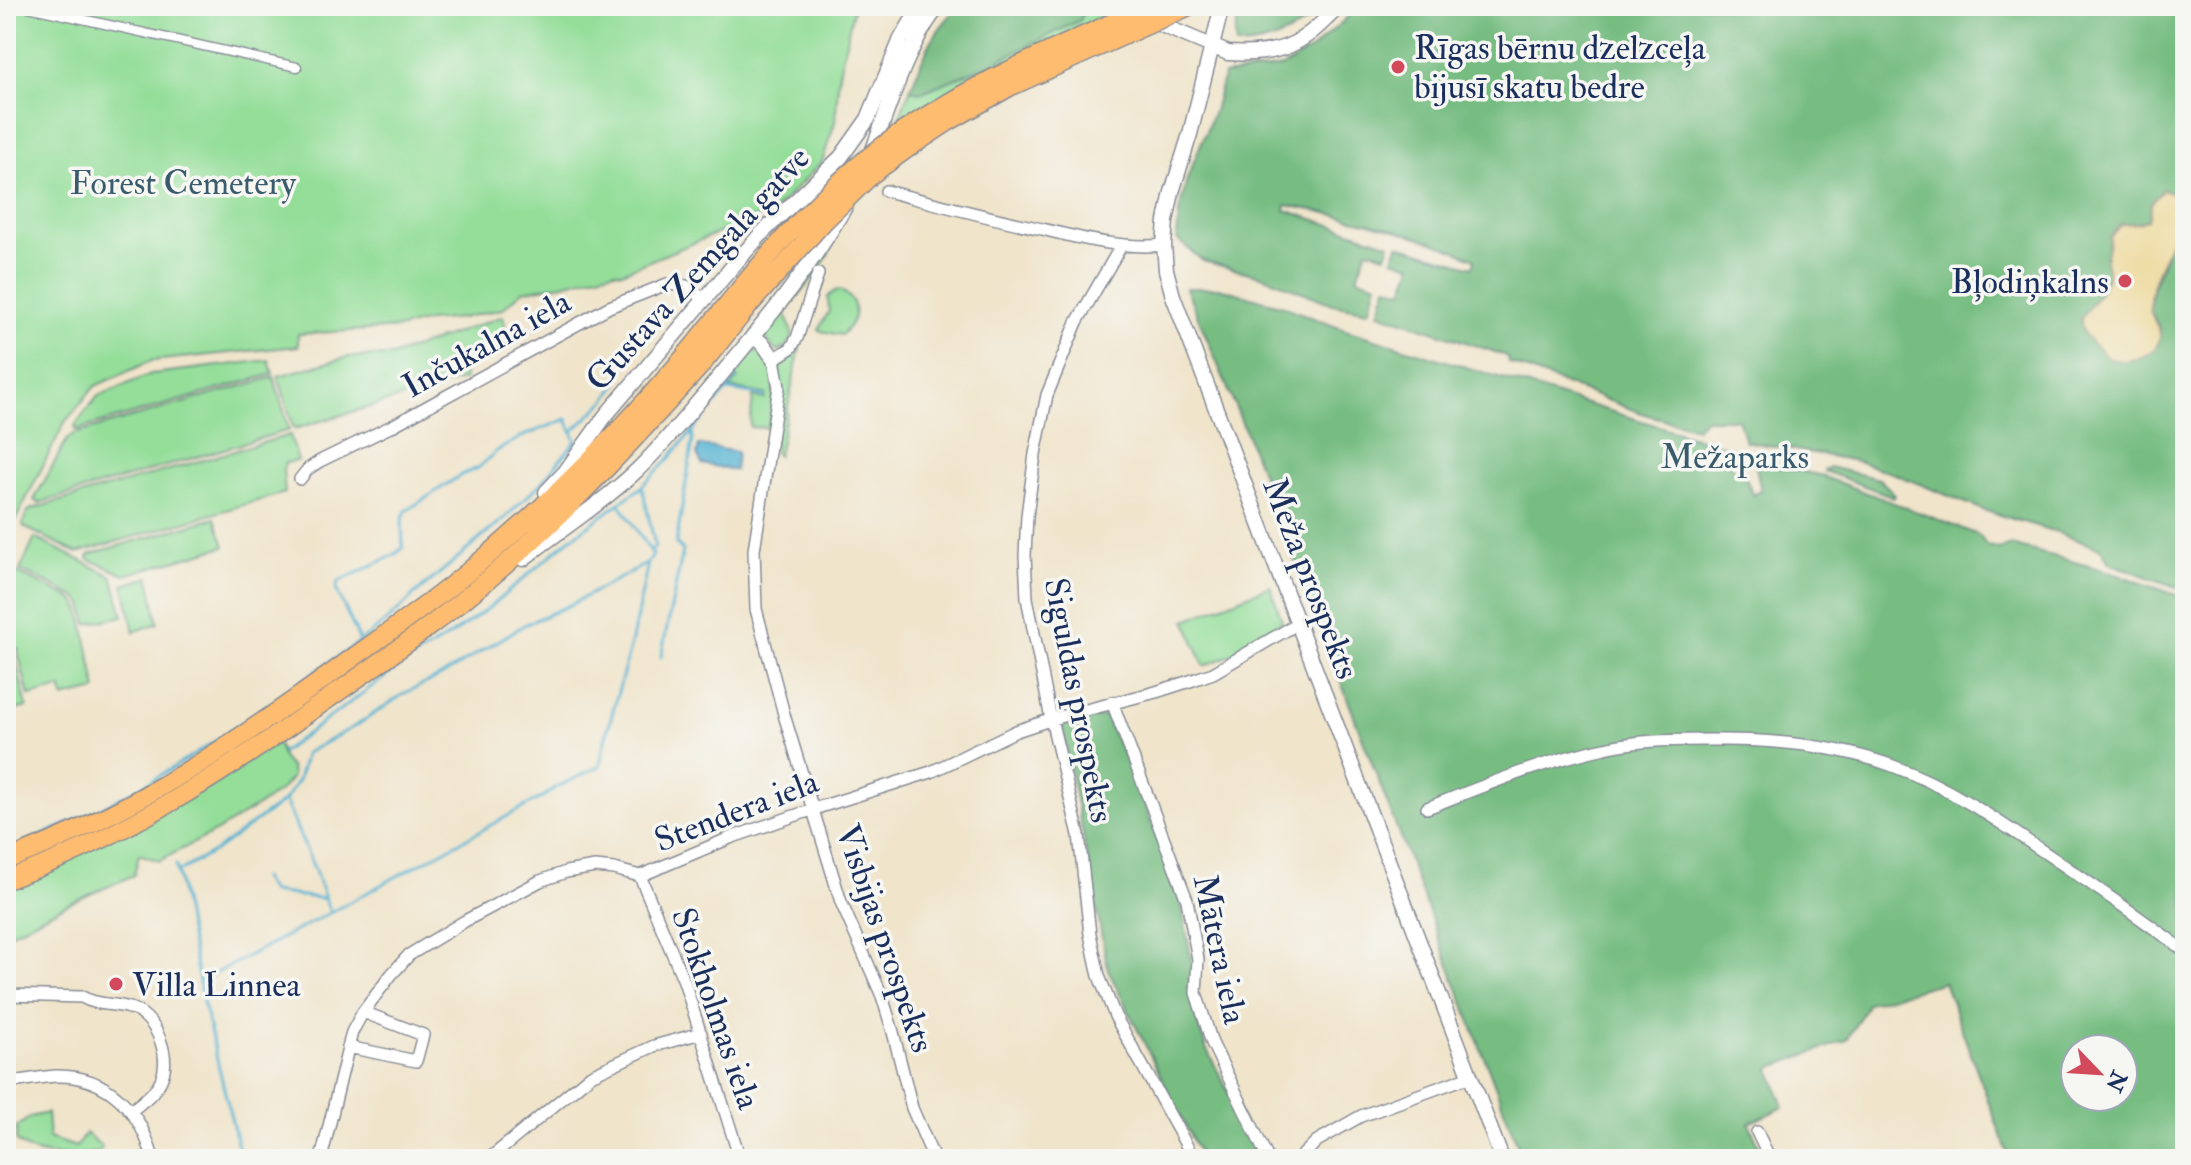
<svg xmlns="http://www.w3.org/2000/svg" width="2191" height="1165" viewBox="0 0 2191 1165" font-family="'IM FELL Double Pica',serif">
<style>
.green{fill:#94de9a;stroke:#58867c;stroke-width:2}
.forest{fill:#77bd82;stroke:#497670;stroke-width:2;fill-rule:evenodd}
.sand{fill:#eeda9e;stroke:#84847e;stroke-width:2}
.water{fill:#54b2d2;stroke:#387098;stroke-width:2}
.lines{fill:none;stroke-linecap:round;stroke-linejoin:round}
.stream{stroke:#54b2d2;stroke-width:3}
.pedestrian-casing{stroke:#868a94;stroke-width:11}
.minor-casing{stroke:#868a94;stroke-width:14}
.tertiary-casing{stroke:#868a94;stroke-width:17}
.primary-casing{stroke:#868a94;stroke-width:21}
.pedestrian{stroke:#fff;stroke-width:8}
.minor{stroke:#fff;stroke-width:11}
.tertiary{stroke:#fff;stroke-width:14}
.primary{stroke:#febc70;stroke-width:18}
.primary-bridge-casing{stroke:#868a94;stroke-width:21;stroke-linecap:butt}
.primary-bridge{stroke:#febc70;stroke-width:18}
.poi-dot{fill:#d1495b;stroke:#f6f6f2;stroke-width:3}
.labels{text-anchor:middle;stroke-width:7;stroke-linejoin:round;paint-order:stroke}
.poi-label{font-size:34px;fill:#1b2f5e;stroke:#f6f6f2;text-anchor:start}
.park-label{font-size:34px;fill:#395b6d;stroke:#f6f6f2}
.street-label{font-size:34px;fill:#1b2f5e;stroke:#f6f6f2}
</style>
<rect width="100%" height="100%" fill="#f6f6f2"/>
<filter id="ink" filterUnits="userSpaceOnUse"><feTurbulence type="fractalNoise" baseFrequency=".0125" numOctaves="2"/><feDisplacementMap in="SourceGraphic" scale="16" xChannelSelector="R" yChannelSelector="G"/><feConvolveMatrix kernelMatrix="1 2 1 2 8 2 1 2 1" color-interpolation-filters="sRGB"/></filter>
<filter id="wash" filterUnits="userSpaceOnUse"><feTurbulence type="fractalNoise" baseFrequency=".006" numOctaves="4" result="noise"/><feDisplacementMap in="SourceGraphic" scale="32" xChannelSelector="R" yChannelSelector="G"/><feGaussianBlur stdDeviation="1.8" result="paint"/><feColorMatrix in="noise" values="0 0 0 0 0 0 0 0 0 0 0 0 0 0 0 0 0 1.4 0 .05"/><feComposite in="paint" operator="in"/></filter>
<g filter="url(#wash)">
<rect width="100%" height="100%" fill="#f0e4ca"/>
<!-- green -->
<path class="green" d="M6 6H854L839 73 835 122 822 162 775 210 622 272 614 271 563 284 523 291 502 309 462 318 428 321 401 328 298 334V346L151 361 95 386 65 422 6 539Z
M1085 9 1100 16 1102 20 961 85 894 130 910 90 922 92 993 63 1080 20Z
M834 236C831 262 803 288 787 310 784 320 794 329 792 340L780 351H776L764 336 765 331Z
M839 290C861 300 858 321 841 335L821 331 819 329 829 311 828 297 835 291Z
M503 316 508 339 458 354 465 379 294 429 278 376 348 357 392 356Z
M798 344 800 347 778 455 774 452 780 367 784 358Z
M752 351C785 354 771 407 768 428L750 427 753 397 765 399 766 394 730 388 738 379 731 372 746 355Z
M269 360 273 374 76 430 75 426 81 417 98 396 151 374Z
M274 377 289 430 39 503 34 500 68 438 74 434Z
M290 435 298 461 285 463 283 470 285 493 77 553 24 527 23 524 28 511 32 509Z
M215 518 225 546 125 575 88 559 89 555 97 552Z
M35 538 112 576 123 616 87 624 83 604 76 597 20 570Z
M6 567 74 600 80 609 97 690 63 698 61 688 29 696 18 652 19 649 6 644V612L10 603 6 601Z
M149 577 158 623 134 632 124 585Z
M1270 586 1282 621 1238 652 1204 666 1186 620Z
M6 647 14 654 27 707 6 712Z
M277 743 283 759 291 768 292 777 282 789 264 802 217 831 159 861 139 854 134 875 59 908 6 936V887Z
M47 1113 49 1138 76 1147 86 1133 101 1146V1152C76 1156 35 1161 16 1140L17 1127 30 1117Z"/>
<!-- forest -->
<path class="forest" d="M960 6H1077L1085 9 1080 20 993 63 922 92 910 90C924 56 932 31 960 6Z
M1241 6H1325C1300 30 1271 46 1236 46L1235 34Z
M1360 6H2185V590L2109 563 2101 549 2053 531 1986 511 1895 474 1857 461 1745 441 1738 419H1705L1696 428 1644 414 1509 363 1507 356 1379 313 1387 286 1403 291 1412 265 1393 259 1398 245 1473 267 1475 259C1418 233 1348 216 1286 205L1285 210 1390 244 1386 255 1367 250 1357 277 1377 284 1369 311 1332 304 1265 277 1203 261 1177 239 1179 213 1187 179 1214 111 1224 75 1282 67 1313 48ZM2152 202 2179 218 2171 242 2152 289 2150 311 2160 329 2145 356 2123 360 2081 319 2101 291 2108 275 2121 224 2138 223 2148 220Z
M1186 288H1219L1283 306 1339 328 1733 449 1727 463 1746 478 1753 495 1761 491 1755 462 1819 475 1979 535 1986 545 1999 549 2011 545 2060 558 2110 572 2185 598V1159H2010L1944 982 1868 1003 1847 1040 1770 1068 1784 1107 1749 1123 1765 1159H1523L1243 425ZM2075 1049H2123V1097H2075Z
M1829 467 1879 479 1895 494 1894 497 1824 471Z
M1105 716 1138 786 1181 902 1191 957 1190 995 1206 1048 1263 1159H1202L1108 970 1062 725Z"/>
<!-- sand -->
<path class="sand" d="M2163 189 2172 193C2189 235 2157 254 2151 292 2150 299 2149 309 2152 316 2156 326 2164 332 2158 344 2151 358 2123 365 2109 358 2104 355 2085 336 2083 332 2081 328 2082 323 2081 319L2101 291 2108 275 2105 260 2110 237 2121 224 2138 223 2148 220 2152 202Z"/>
<!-- water -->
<path class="water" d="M699 445 737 452 735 470 702 464 697 454Z"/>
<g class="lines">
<!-- stream -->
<path class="stream" d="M728 390 764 396
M573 431 606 400 618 383 616 379
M642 486 655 546 651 551
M661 657 683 550 676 544 693 440 692 432
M282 752 400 666 451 635 490 607 570 539 639 489 667 461 736 379
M285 801 314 868 330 913
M24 843C71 823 118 801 161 775 212 745 260 711 308 677 344 652 384 628 414 595L507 516 541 483 576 441 567 419 521 437 497 451 478 468 461 475 406 511 402 520 403 548 394 555 338 582 336 589 360 641
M176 865 202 997 241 1159
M178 872 215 851 285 800 298 780 306 753 357 725 405 693 441 676 524 625 570 605 648 563 653 555 620 504
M262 878 271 892 325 899
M199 982 335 910 546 795 555 788 600 766 605 740 631 644 648 563"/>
</g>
</g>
<g filter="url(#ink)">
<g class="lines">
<!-- pedestrian casing -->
<g class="pedestrian-casing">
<path id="pedestrian" d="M24 6 297 67"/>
</g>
<!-- minor casing -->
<g class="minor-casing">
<path id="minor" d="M886 191C937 204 989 218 1042 229 1083 239 1121 249 1164 245
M1121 246 1077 322 1047 395 1035 454 1027 516 1025 555 1027 598 1051 719 1079 835 1090 934 1099 976 1115 1016 1194 1159
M818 274 797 338 791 348 774 359 779 387 754 550 756 609 785 718 841 902 882 996 893 1032 912 1108 934 1159
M300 479 308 469 320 461 392 426 609 307 667 284 686 286 704 299
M1112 702 1187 900 1198 959 1196 993 1212 1043 1268 1159
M1427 808C1486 785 1544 761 1605 748 1638 740 1675 740 1708 740 1768 739 1836 745 1893 766 1947 786 1994 818 2041 850 2090 883 2138 916 2185 951
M640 876 684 981 740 1159
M6 995 82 997C98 1007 118 1002 135 1010 158 1021 171 1057 161 1080 155 1093 142 1102 131 1111
M348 1047 416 1061 423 1035 363 1012
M6 1083C23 1081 39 1077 56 1076 108 1075 141 1111 153 1159
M1757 1132 1770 1159
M321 1159 352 1032 363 1012 391 975 409 955 465 921 540 881 566 872 595 867 614 869 640 876 730 838 820 807 931 772 1016 731 1059 717 1156 692 1187 682 1213 673 1297 624
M489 1159 591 1075 654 1046 701 1033
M1299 1159 1317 1141 1361 1116 1471 1076"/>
</g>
<!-- tertiary casing -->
<g class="tertiary-casing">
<path id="tertiary" d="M1116 6 1228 53C1282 56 1302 45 1339 6
M1222 6 1190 134 1172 192 1166 221 1164 245 1166 270 1173 296 1502 1159
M870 158C887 113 908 41 939 6
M753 336 764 345 774 359
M546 492 565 472 606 415 739 259 763 232 841 157 868 119 901 39 921 6
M523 559C560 530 600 505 634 473 664 445 689 412 715 382 763 325 810 269 846 205"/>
</g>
<!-- primary casing -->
<g class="primary-casing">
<path id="primary" d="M6 860C127 816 233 745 336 670 380 638 426 607 468 572 548 506 620 433 687 354
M6 880C117 840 217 778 312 710 378 664 445 618 506 564 576 503 638 435 701 365"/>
</g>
<!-- pedestrian -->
<use href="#pedestrian" class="pedestrian"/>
<!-- minor -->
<use href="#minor" class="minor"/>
<!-- tertiary -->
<use href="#tertiary" class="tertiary"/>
<!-- primary -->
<use href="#primary" class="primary"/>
<!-- primary-bridge casing -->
<g class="primary-bridge-casing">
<path id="primary-bridge" d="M687 354C748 279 809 201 887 143 967 84 1060 47 1150 6
M701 365 750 304 824 221 872 174 905 150 949 121 1009 87 1189 6"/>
</g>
<!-- primary-bridge -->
<use href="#primary-bridge" class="primary-bridge"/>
</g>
</g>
<!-- markers -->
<g class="poi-dot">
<circle cx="1398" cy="67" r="8"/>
<circle cx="2125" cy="281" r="8"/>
<circle cx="116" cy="984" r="8"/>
</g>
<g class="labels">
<!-- poi labels -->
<g class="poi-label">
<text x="1414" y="59">Rīgas bērnu dzelzceļa<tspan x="1414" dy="39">bijusī skatu bedre</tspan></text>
<text x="2109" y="293" text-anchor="end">Bļodiņkalns</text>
<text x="132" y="996">Villa Linnea</text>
</g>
<!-- park labels -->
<g class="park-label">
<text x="183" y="194">Forest Cemetery</text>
<text x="1735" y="468">Mežaparks</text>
</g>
<!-- street labels -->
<g class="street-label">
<text transform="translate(697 268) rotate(-48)" y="12">Gustava Zemgala gatve</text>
<text transform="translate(486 343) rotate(-29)" y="12">Inčukalna iela</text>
<text transform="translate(1312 578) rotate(69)" y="12">Meža prospekts</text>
<text transform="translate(1080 700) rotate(79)" y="12">Siguldas prospekts</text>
<text transform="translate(736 810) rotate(-21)" y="12">Stendera iela</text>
<text transform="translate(886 938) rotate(71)" y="12">Visbijas prospekts</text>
<text transform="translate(1221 949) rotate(78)" y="12">Mātera iela</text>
<text transform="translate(717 1008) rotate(71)" y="12">Stokholmas iela</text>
</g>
</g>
<!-- margin -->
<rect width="2191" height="1165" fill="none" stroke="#f6f6f2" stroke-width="32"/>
<!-- north arrow -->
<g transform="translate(2099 1073) rotate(115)"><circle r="38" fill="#f6f6f2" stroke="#9ea6b7" stroke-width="2"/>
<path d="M0-6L14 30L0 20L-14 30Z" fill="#d1495b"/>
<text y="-12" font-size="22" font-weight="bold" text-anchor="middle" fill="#1b2f5e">N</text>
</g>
</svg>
